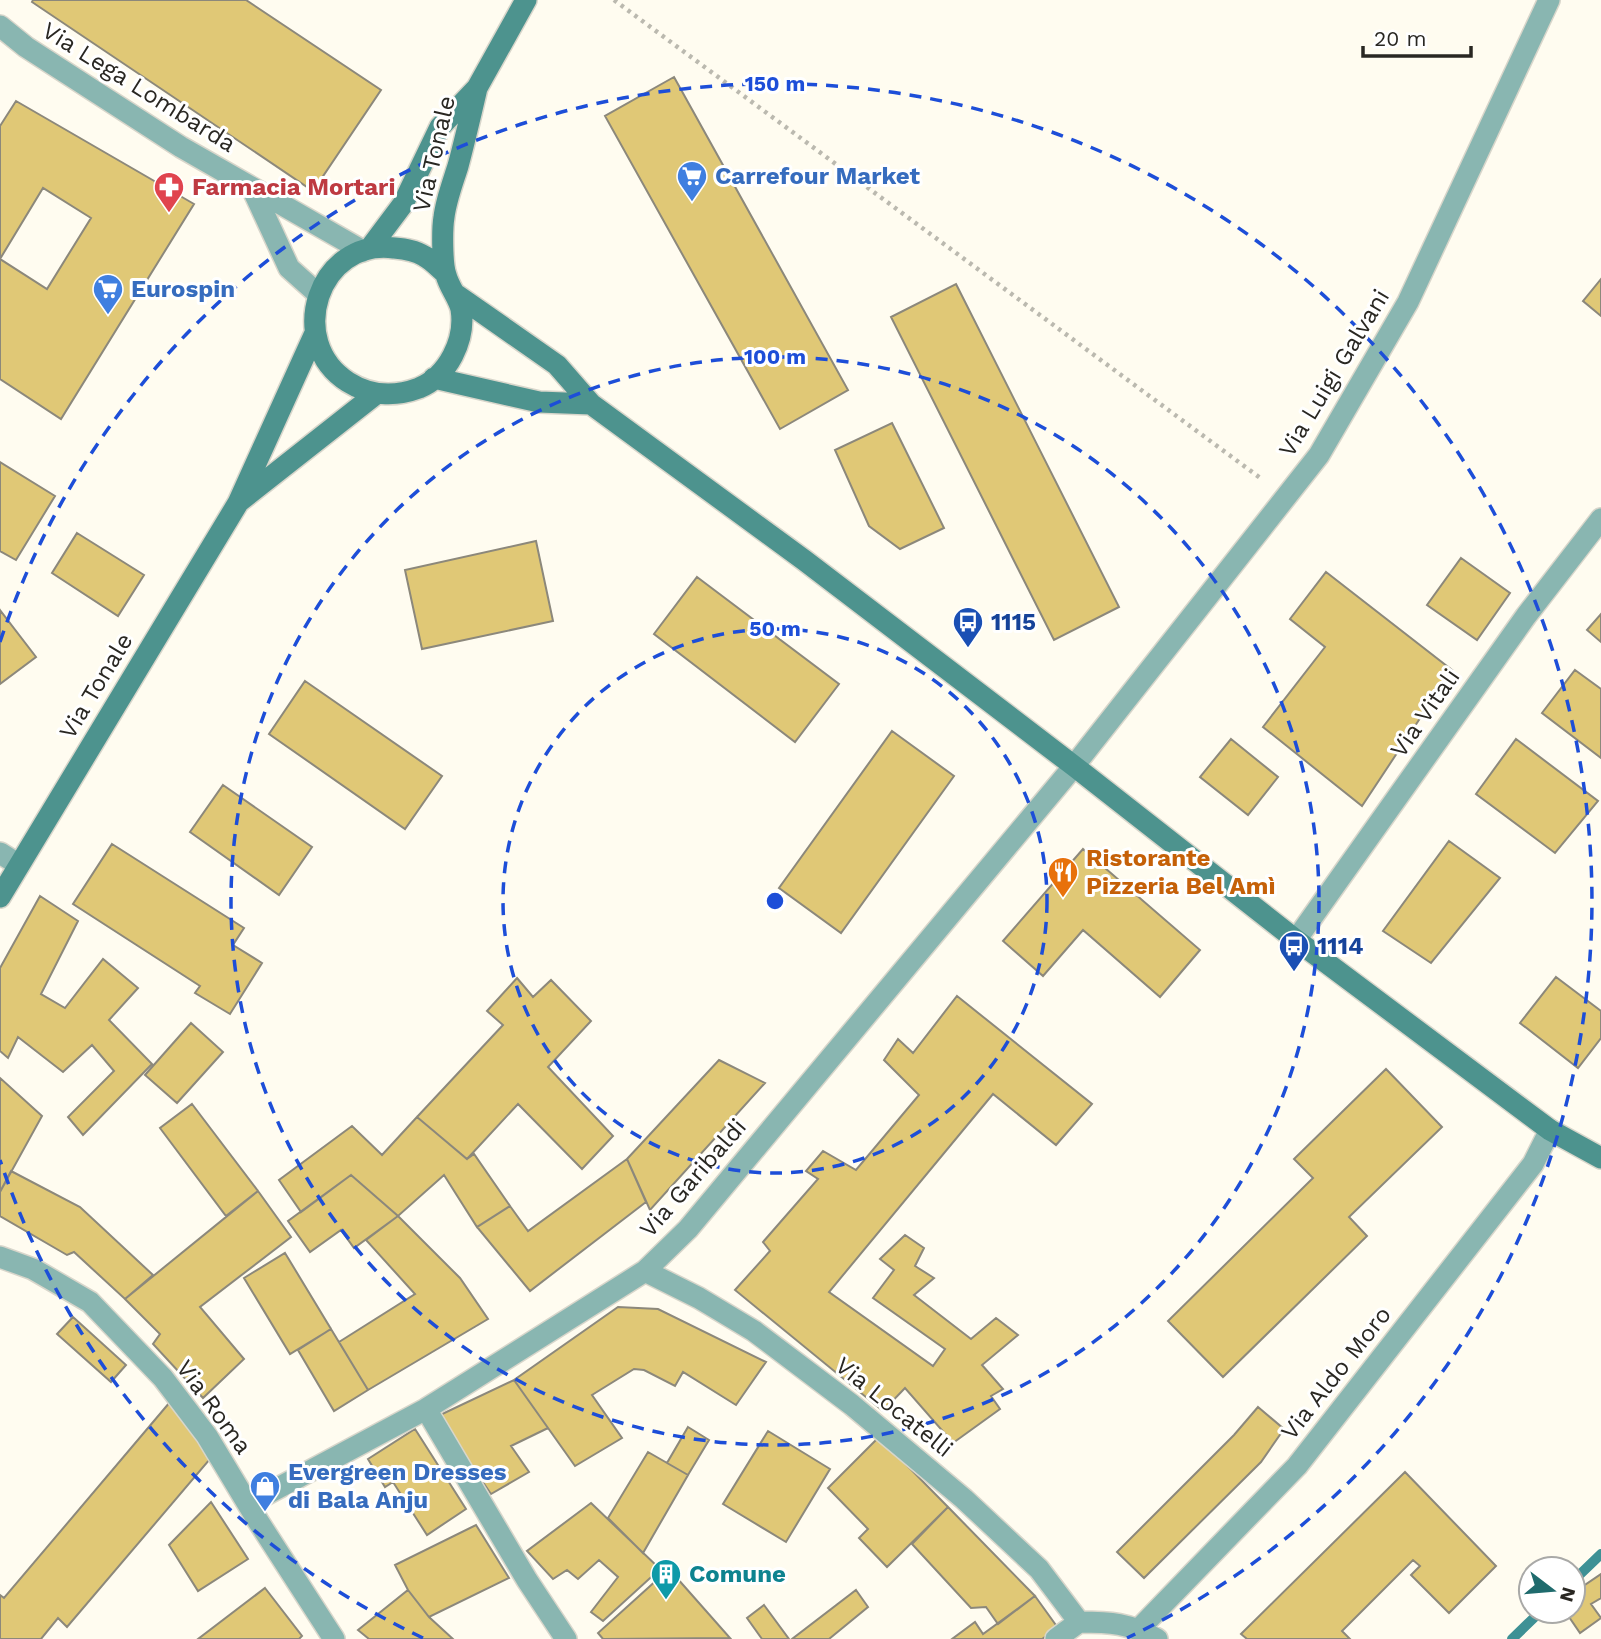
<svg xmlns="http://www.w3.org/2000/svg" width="1601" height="1639" viewBox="0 0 1601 1639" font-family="'Work Sans',sans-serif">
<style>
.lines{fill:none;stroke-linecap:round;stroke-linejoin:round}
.stream{stroke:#3e9195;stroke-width:10}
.building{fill:#e0c876;stroke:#8c887b;stroke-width:2}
.street-casing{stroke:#d8d6cb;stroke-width:24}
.secondary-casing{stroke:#d8d6cb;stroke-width:24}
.path{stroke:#bbb9af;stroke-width:4.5;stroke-dasharray:3.5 5;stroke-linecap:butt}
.street{stroke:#89b6b1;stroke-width:21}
.secondary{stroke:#4d938e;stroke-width:21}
.ring{fill:none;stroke:#1d4ed8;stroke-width:3.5;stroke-dasharray:12 9}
.labels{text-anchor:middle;stroke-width:6;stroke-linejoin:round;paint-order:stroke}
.street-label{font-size:24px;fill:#292722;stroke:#fff}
.shop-label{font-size:24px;font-weight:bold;fill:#366cbe;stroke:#fff;text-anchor:start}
.health-label{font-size:24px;font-weight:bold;fill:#be3a42;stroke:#fff;text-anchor:start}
.transit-label{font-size:24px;font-weight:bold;fill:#164399;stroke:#fff;text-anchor:start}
.food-label{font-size:24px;font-weight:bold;fill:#c56008;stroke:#fff;text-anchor:start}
.culture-label{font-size:24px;font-weight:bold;fill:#0d838f;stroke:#fff;text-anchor:start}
.centre{fill:#1d4ed8;stroke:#fff;stroke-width:3.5}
.ring-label{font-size:21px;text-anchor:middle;font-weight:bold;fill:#1d4ed8;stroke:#fff;stroke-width:6;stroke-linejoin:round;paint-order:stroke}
</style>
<rect width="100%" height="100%" fill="#fffcf0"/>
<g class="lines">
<!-- stream -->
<path class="stream" d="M1573 1581 1601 1554
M1512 1639 1541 1611"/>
</g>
<!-- building -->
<path class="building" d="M33 0H246L381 90 313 191 32 2Z
M674 77 848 390 780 429 605 116Z
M16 101 194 204 61 419 0 379V259L47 289 91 218 43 188 0 259V126Z
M1601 279V316L1583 301Z
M956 284 1119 607 1054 640 891 317Z
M892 423 944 528 900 549 869 526 835 450Z
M0 462 55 496 16 560 0 551Z
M77 533 144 575 118 616 52 573Z
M536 541 553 621 422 649 405 570Z
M1461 558 1510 593 1477 640 1427 605Z
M1326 572 1452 670 1362 806 1263 727 1325 647 1290 619Z
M697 577 839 684 795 742 654 634Z
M0 610 36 657 0 684Z
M1601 614V642L1587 630Z
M1575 670 1601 689V758L1542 713Z
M305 681 442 776 405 829 269 734Z
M892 731 954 776 841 933 779 888Z
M1231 739 1278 777 1248 815 1200 777Z
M1516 739 1598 801 1555 853 1476 794Z
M223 785 312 847 279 895 190 832Z
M1449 841 1500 878 1431 963 1383 931Z
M112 844 244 928 233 945 262 963 230 1014 195 993 200 986 73 904Z
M1083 849 1200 950 1160 997 1083 930 1043 976 1003 941Z
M40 896 78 921 41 994 65 1008 103 959 138 988 109 1020 152 1064 83 1135 68 1117 114 1071 92 1045 63 1072 18 1037 8 1058 0 1051V968Z
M1556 977 1601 1011V1038L1578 1068 1520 1023Z
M517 978 533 997 551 980 591 1021 548 1067 613 1136 582 1169 518 1104 467 1159 417 1117 503 1025 487 1011Z
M957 996 1092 1104 1056 1145 993 1094 829 1292 933 1366 945 1349 873 1298 894 1270 880 1259 905 1235 924 1248 915 1266 934 1278 914 1295 971 1339 996 1318 1018 1335 982 1365 1003 1389 991 1396 1000 1409 953 1443 905 1388 883 1411 735 1290 770 1251 763 1242 818 1179 806 1171 823 1151 856 1170 919 1095 884 1060 898 1039 913 1053Z
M191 1023 223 1052 177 1103 145 1075Z
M719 1060 765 1083 650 1210 627 1159Z
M1386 1069 1442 1127 1349 1217 1367 1236 1223 1377 1168 1321 1313 1178 1294 1159Z
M0 1078 42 1116 0 1192Z
M192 1104 258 1191 226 1216 160 1128Z
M417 1117 467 1159 474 1154 510 1206 477 1227 444 1175 398 1216 351 1175 301 1212 279 1180 352 1126 382 1155Z
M627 1159 646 1202 530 1291 477 1227 510 1206 528 1231Z
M11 1171 80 1207 153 1275 125 1299 74 1252 67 1255 0 1216V1192Z
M351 1175 398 1216 354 1248 341 1230 310 1252 288 1221Z
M258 1191 291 1237 200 1307 244 1359 203 1398 153 1344 160 1334 125 1299Z
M398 1216 460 1278 488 1319 368 1390 339 1342 415 1294 366 1240Z
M285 1253 331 1329 290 1354 244 1278Z
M618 1307 658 1309 766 1362 736 1405 683 1372 675 1386 644 1370 634 1369 592 1395 622 1438 575 1466 514 1380Z
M73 1317 126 1365 111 1382 57 1334Z
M331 1329 368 1390 334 1411 298 1350Z
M514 1380 548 1428 511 1446 529 1472 491 1494 438 1416Z
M170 1402 210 1459 67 1627 58 1618 41 1639H0V1595L4 1598Z
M1258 1407 1284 1429 1261 1462 1144 1578 1117 1552 1234 1435Z
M688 1427 709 1440 688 1475 667 1463Z
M415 1429 466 1509 427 1535 393 1482 385 1487 368 1459Z
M768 1431 830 1469 786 1542 723 1504Z
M879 1437 948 1507 887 1567 859 1538 868 1529 828 1488Z
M648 1452 688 1475 643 1553 608 1518Z
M1405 1472 1496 1566 1449 1613 1411 1575 1420 1566 1413 1560 1342 1631 1350 1639H1247L1241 1634Z
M211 1502 248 1559 198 1591 169 1545Z
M591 1503 660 1569 603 1621 591 1612 618 1577 599 1560 578 1579 567 1570 553 1579 527 1551Z
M948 1507 1035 1596 998 1624 986 1607 971 1608 912 1544Z
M476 1525 509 1578 429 1617 408 1590 395 1565Z
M669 1569 730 1638 603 1639 598 1633Z
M1601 1574V1598L1591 1604 1601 1618 1580 1633 1565 1611H1573V1593Z
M265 1588 302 1636 299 1639H198Z
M408 1590 429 1617 453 1639H369L358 1630Z
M856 1590 868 1607 829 1639H792Z
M1035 1596 1058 1628 1042 1639H952L975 1622 983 1634Z
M764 1605 789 1639H762L747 1618Z"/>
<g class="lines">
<!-- street casing -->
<g class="street-casing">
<path id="street" d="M0 26 26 47 181 147 363 251
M252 188 289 268 318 294
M0 853 19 865
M1296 940 1526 616 1601 519
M0 1257 33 1269 90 1302 163 1378 207 1436 258 1521 334 1639
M645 1271 699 1298 754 1331 852 1405 964 1499 1039 1569 1079 1622
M426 1409 527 1580 566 1639
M248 1504 426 1409 645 1271 688 1229 1074 766 1319 455 1408 302 1549 0
M1079 1622C1110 1622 1129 1623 1157 1639
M1139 1629 1297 1466 1533 1164 1550 1130
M1056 1639 1079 1622"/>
</g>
<!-- secondary casing -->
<g class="secondary-casing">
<path id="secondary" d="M370 248 403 204 440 127 477 88 526 0
M445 273C438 267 432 260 424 256 415 250 404 249 394 248 318 238 285 342 348 382 370 396 395 397 419 388 448 376 466 340 461 309 458 297 449 287 446 275 442 264 442 229 444 217 446 200 453 182 458 166 465 140 471 114 477 88
M454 293 557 365 591 404 804 560 1074 766 1296 940 1550 1130 1601 1158
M434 378 539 402 591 404
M240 501 376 394
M0 897 238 503 315 333"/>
</g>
<!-- path -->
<path class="path" d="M614 0 1263 480"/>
<!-- street -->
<use href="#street" class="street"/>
<!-- secondary -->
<use href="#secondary" class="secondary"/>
</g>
<!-- distance rings -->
<g class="ring">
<circle cx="775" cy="901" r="272"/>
<circle cx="775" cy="901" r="544"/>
<path d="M423 1638A817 817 0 0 1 0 1160M0 642A817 817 0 1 1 1127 1638"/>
</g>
<!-- icons -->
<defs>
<g id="supermarket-pin" transform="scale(1.575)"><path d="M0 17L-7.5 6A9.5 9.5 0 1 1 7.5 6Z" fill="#3f7fe0" stroke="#fff"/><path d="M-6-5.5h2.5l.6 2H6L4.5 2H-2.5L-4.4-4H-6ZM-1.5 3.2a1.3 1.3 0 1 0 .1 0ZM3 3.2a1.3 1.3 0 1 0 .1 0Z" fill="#fff"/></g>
<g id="pharmacy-pin" transform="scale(1.575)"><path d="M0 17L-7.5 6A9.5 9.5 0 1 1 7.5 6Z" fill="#e0444e" stroke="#fff"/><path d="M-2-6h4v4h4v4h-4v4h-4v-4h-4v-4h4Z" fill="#fff"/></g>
<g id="bus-pin" transform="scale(1.575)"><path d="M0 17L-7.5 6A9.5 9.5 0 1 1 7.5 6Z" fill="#1a4fb4" stroke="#fff"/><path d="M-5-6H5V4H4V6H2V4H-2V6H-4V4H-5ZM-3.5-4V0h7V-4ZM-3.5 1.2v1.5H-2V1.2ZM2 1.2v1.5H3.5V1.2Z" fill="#fff"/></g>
<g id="restaurant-pin" transform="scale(1.575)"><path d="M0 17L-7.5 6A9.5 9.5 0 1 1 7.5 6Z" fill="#e8710a" stroke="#fff"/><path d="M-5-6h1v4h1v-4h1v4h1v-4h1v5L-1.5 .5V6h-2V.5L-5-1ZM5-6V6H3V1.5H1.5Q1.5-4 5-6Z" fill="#fff"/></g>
<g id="shop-pin" transform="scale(1.575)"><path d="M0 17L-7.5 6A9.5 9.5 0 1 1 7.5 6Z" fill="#3f7fe0" stroke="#fff"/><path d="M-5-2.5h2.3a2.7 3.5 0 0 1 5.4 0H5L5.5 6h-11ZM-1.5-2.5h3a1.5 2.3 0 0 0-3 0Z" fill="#fff"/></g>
<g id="building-pin" transform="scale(1.575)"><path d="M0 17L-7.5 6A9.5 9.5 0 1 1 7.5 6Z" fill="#0f9aa8" stroke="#fff"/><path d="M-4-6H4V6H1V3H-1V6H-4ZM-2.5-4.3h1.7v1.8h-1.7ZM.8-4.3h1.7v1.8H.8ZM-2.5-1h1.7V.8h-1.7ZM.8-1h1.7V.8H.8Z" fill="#fff"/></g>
</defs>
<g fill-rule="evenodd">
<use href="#supermarket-pin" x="692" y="176"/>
<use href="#pharmacy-pin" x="169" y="187"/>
<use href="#supermarket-pin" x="108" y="289"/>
<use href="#bus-pin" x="968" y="622"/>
<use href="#restaurant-pin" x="1063" y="872"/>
<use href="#bus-pin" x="1294" y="946"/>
<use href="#shop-pin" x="265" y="1486"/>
<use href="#building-pin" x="666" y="1574"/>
</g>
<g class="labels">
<!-- street labels -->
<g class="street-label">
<text transform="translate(139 87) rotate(32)" y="8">Via Lega Lombarda</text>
<text transform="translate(434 154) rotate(-77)" y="8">Via Tonale</text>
<text transform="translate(1334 373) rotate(-59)" y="8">Via Luigi Galvani</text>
<text transform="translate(96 686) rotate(-59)" y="8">Via Tonale</text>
<text transform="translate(1425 713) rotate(-55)" y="8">Via Vitali</text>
<text transform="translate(693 1178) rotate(-49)" y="8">Via Garibaldi</text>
<text transform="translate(1336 1373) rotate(-52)" y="8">Via Aldo Moro</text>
<text transform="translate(214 1407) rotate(54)" y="8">Via Roma</text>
<text transform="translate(894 1407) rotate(39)" y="8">Via Locatelli</text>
</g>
<!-- shop labels -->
<g class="shop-label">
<text x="715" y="184">Carrefour Market</text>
<text x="131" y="297">Eurospin</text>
<text x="288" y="1480">Evergreen Dresses<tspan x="288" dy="28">di Bala Anju</tspan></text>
</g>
<!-- health labels -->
<g class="health-label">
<text x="192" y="195">Farmacia Mortari</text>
</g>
<!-- transit labels -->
<g class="transit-label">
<text x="991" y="630">1115</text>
<text x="1317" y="954">1114</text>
</g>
<!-- food labels -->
<g class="food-label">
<text x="1086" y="866">Ristorante<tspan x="1086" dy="28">Pizzeria Bel Amì</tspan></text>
</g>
<!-- culture labels -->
<g class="culture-label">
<text x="689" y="1582">Comune</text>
</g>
</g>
<circle cx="775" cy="901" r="10" class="centre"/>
<g class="ring-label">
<text x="775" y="91">150 m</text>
<text x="775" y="364">100 m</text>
<text x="775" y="636">50 m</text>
</g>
<!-- north arrow -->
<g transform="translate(1552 1590) rotate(106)"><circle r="33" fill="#ffffff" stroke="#a9a9a7" stroke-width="2"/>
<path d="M0-5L12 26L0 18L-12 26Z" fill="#1f6b6d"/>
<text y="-10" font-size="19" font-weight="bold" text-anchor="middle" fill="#292722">N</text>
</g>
<!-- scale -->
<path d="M1363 46v10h108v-10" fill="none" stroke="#292722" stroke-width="3.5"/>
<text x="1374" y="46" font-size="21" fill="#292722" stroke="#ffffff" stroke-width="5" paint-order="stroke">20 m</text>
</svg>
